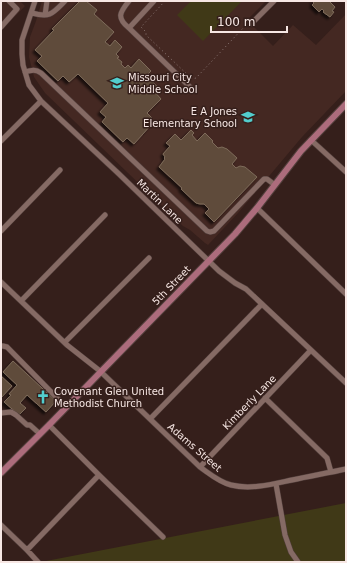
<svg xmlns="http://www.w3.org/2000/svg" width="347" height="563" viewBox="0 0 347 563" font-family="'DejaVu Sans',sans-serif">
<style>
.built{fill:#442822}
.green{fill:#403917}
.building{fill:#5e4c3b;stroke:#7e6b5a;filter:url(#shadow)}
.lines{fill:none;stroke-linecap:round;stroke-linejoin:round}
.minor-casing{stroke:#513e3b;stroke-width:6}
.major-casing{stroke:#513e3b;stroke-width:8}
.path{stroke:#8e7b78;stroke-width:1;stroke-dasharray:1 3;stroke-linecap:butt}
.minor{stroke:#856a64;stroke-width:5}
.major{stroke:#ac6c7c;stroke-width:6}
.labels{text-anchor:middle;stroke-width:3;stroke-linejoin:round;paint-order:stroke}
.poi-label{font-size:10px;fill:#f7e7e4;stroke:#351f1b;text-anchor:start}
.street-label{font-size:10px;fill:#f7e7e4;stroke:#351f1b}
</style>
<defs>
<filter id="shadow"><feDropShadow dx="-2.5" dy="2.5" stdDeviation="1" flood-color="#0009"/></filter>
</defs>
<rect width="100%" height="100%" fill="#351f1b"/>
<!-- built -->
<path class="built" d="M1 1H20L25 6 1 31Z
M42 1H266L247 20 273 46 293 25 316 45 346 14V91L302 137 238 213 208 245 205 243 190 230 183 226 45 93 34 77 29 57 30 37 36 21Z"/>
<!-- green -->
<path class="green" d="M191 1H242L203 41 177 15Z
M346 503V562H41Z"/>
<!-- building -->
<path class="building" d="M80 1H86L97 10 94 14 114 32 105 42 110 46 115 40 122 47 116 54 119 57 117 58 122 62 121 64 125 68 128 65 131 68 139 59 151 71 146 76 158 87 154 91 161 99 147 113 152 118 149 121 147 120 146 121 151 125 134 144 127 138 123 142 102 122 106 117 100 112 108 103 78 74 69 82 63 76 58 81 37 61 42 56 35 50 54 30 52 29Z
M312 1H329L335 7 332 11 334 12 330 17 323 12 324 11 322 9 319 12 312 5 314 3Z
M191 130 194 133 192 135 197 141 205 133 213 141 212 142 218 148 222 147 227 149 237 158 232 164 236 168 240 166 245 167 257 177 214 222 205 213 209 209 204 204H200L196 203 181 189 182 188 159 167 165 159 164 158 165 157 163 154 170 146 166 143 175 134 181 140Z
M13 361 56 401 46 412 27 395 20 403 26 408 19 415 4 402 11 395 9 394 17 385 3 372Z
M1 376 12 386 1 398Z"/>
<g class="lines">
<!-- minor casing -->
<g class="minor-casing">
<path id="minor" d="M35 1 22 40V54L23 65 29 85 41 101 119 174 219 271 235 283 246 289 346 383
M129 1C120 12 116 18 129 28
M154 1 129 28 191 88
M32 13C50 18 52 14 65 1
M45 15 47 1
M251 24 274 1
M1 27 17 9 9 1
M25 72C32 70 35 69 41 73L207 231 210 232 214 231 264 179H267L275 185
M311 140 346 172
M1 141 41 101
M257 208 346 294
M1 231 60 170
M1 282 67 345 100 371 200 467C210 474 219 482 231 485 251 490 273 484 292 480 310 476 328 473 346 469
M21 301 105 215
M65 342 149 258
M1 346H3L7 347 66 407
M265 398 327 458 331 472
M1 413 11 412 16 415 27 425H30L40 434
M150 419 262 304
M49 425 99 475 163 537
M200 467 311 350
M276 484 285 535 291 552 298 562
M1 525 27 550 38 562
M27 550 99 475"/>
</g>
<!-- major casing -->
<g class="major-casing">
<path id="major" d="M1 473 49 425 235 234 257 208 301 151 346 104"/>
</g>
<!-- path -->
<path class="path" d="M165 1 141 27 146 32V35L192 79 196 78 246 25"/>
<!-- minor -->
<use href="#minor" class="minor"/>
<!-- major -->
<use href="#major" class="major"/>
</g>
<!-- icons -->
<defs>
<g id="school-bare" transform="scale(1.08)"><path d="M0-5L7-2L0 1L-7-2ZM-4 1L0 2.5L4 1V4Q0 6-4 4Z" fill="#52cdcd" stroke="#351f1b" stroke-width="2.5" paint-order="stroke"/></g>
<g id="church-bare" transform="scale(1.08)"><path d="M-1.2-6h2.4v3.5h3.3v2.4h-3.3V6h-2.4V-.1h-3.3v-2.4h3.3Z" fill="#52cdcd" stroke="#351f1b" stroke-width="2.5" paint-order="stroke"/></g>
</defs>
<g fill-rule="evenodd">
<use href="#school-bare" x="117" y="83"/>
<use href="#school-bare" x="248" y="117"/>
<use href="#church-bare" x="43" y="397"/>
</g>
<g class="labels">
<!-- poi labels -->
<g class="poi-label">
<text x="128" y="81">Missouri City<tspan x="128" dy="12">Middle School</tspan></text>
<text x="237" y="115" text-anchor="end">E A Jones<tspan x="237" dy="12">Elementary School</tspan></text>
<text x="54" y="395">Covenant Glen United<tspan x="54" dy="12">Methodist Church</tspan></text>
</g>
<!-- street labels -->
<g class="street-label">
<text transform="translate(160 201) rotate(44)" y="4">Martin Lane</text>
<text transform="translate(171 285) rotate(-46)" y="4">5th Street</text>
<text transform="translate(249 402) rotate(-46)" y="4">Kimberly Lane</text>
<text transform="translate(195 447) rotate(41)" y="4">Adams Street</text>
</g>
</g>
<!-- border -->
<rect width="347" height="563" fill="none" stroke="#f7e7e4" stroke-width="4"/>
<!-- scale -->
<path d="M211 26v6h76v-6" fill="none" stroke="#f7e7e4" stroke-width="2"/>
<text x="217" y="26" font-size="12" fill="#f7e7e4" stroke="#351f1b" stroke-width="3" paint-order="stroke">100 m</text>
</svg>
